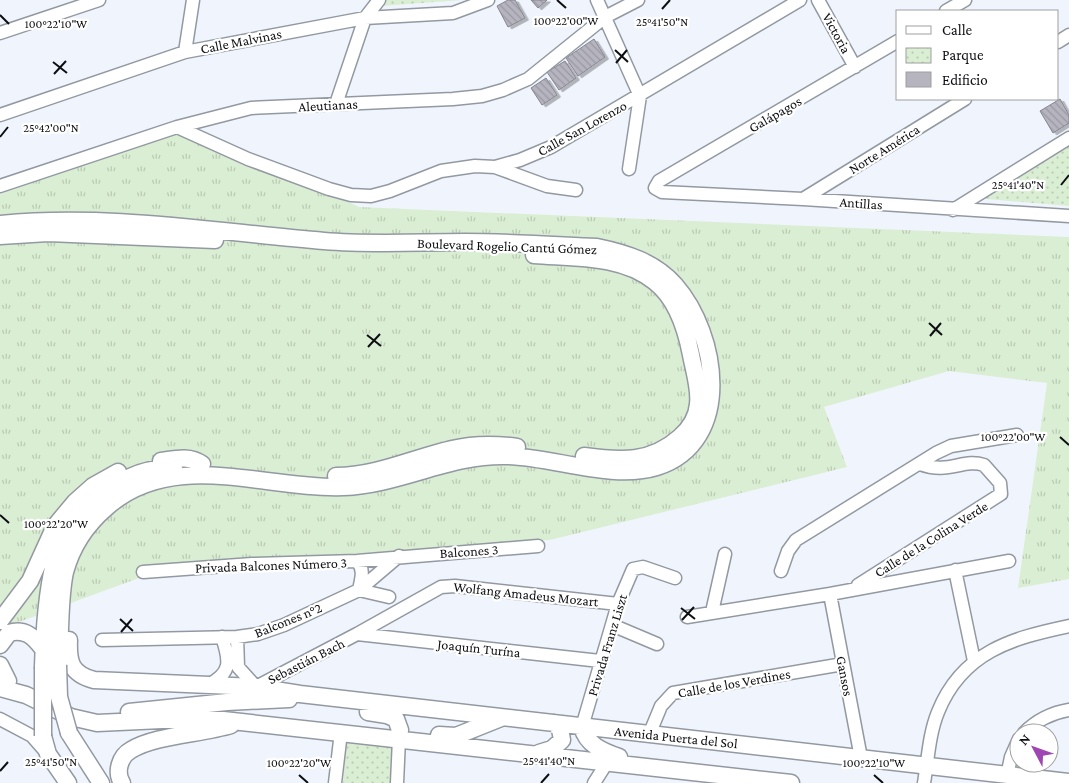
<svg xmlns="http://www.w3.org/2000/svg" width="1069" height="783" viewBox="0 0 1069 783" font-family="'Crimson Pro',serif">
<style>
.grass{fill:url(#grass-tufts)}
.park{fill:url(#park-dots)}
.building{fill:url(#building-back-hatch);stroke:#87858f;filter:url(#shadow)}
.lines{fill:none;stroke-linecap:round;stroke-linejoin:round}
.minor-casing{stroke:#9399a2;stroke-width:15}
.major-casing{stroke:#9399a2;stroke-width:19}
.minor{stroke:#fff;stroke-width:12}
.major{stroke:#fff;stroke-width:16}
.major-bridge-casing{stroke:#9399a2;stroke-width:19;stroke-linecap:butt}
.major-bridge{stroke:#fff;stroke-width:16}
.ticks{fill:none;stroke:#0d0e12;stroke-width:2}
.labels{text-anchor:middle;stroke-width:4.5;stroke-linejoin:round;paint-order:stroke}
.street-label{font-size:14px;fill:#0d0e12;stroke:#fff}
.ticks-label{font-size:12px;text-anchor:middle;fill:#0d0e12;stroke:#fff;stroke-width:4.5;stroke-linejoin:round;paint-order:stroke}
</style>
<defs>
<pattern id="grass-tufts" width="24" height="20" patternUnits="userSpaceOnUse" patternTransform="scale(1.25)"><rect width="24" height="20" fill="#daeed3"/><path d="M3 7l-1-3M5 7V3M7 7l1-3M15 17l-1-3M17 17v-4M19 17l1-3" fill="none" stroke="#bacbb4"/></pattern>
<pattern id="park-dots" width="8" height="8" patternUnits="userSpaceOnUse" patternTransform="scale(1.25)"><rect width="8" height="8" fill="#daeed3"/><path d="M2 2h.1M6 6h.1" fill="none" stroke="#bacbb4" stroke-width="1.8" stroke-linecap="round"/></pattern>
<pattern id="building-back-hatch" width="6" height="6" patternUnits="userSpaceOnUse" patternTransform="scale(1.25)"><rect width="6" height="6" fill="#b5b4bf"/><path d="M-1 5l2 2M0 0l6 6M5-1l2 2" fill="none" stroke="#9a9aa3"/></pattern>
<filter id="shadow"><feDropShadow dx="3.5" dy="2" stdDeviation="0" flood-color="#0004"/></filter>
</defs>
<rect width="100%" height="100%" fill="#f0f5fd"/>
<!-- grass -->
<path class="grass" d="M182 125 359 207 1069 237V579L1018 588 1047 383 949 371 824 407 847 467 550 540 169 567 0 629V189Z"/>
<!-- park -->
<path class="park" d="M385 0H462L382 6Z
M1069 142V206L975 198Z
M347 738 396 744 393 783H343Z"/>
<!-- building -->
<path class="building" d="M508 0H515L525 18 508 27 497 6Z
M531 0H547L538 8Z
M594 39 605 57 578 76 566 58Z
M565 61 576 78 559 90 547 72Z
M546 78 557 95 542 105 531 88Z
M1060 99 1069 115V123L1053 133 1040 111Z"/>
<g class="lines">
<!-- minor casing -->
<g class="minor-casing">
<path id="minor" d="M597 0 640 96 629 169
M818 0 855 67
M946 11 965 0
M0 33 99 0
M898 41 659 181 655 188 662 192 803 199 1069 216
M1058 42 1069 35
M185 52 193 0
M336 104 365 18 379 0
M0 115 185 52 365 18 453 13 488 0
M177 127 248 159 329 189 351 195 371 196 390 191 441 171 475 166 495 167 520 160 551 147 800 0
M495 167 547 186 576 190
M0 186 177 127 251 108 453 99 482 96 503 90 528 79 605 17 638 0
M803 199 965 99
M953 210 1069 138
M357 561C365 570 361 579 359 590L389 597
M955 570 974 661
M781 571 788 551 796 540 936 453 951 446 1017 435
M143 572 252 564 357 561 538 546
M858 585 1001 494 1000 483 984 465C963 458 949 475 920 464
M830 594 861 758
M712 612 725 554
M687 617 830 594 1009 561
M612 625 657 644
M357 634 600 661
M237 637 238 667 256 687 357 634 441 587 455 586 618 604
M102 640 237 637 258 634 284 625 359 590 399 556
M208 685C232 673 230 661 222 637
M0 719 32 736 46 752
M582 727 618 604 633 569 643 567 675 578
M1024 733C1037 720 1051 713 1069 710
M649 735 661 706 673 693 843 664
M1007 776 1011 757 1019 739
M335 783 341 732
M397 783 399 739
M594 783 608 761
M924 783C928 759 929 734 938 712 962 652 1012 638 1069 626"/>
</g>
<!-- major casing -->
<g class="major-casing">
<path id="major" d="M0 224C108 213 216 232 324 241 371 245 418 242 465 242 509 242 553 245 597 247 626 253 655 262 675 285 718 334 735 442 657 467 612 481 554 457 507 456 451 454 399 485 344 487 265 490 174 448 107 507 87 524 72 546 65 572 59 599 61 636 58 665
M0 236 48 233 215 240
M534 255C573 258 623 255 655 282 677 299 686 329 691 355 694 371 700 389 698 404 697 417 689 429 680 437 651 463 621 461 584 456
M161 461C175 459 189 455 202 464
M336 476C376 476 413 458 452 449 473 444 496 444 517 447
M0 621 30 581 55 526 75 502 93 486 118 472
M69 640C68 662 71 674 94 680L256 687 300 694 1069 782
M0 645 9 633C25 628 34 637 43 649
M0 665 8 681
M43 667C44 634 46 596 54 564 63 527 96 493 130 477 144 470 159 468 174 467
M0 688 26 695 71 717 97 723 205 718 791 783
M129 712 227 702 289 699
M368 712 387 715 396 719 400 730 399 739
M582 727C587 745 602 751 619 757
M69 733 101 783
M439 735 456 736 501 718
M43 736 48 754 68 783
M539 753 552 749 562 740 560 729 554 723
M122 783C115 772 120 756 131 750 155 735 202 734 231 725"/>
</g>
<!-- minor -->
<use href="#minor" class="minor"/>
<!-- major -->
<use href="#major" class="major"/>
<!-- major-bridge casing -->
<g class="major-bridge-casing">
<path id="major-bridge" d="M58 665 59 697 69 733
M43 667V736"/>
</g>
<!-- major-bridge -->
<use href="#major-bridge" class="major-bridge"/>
</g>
<!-- ticks -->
<path class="ticks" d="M557 0 566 8M662 9 670 0M0 15 9 24M615 50 628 62M53 62 67 73M616 63 627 50M54 74 66 61M0 137 8 127M1061 185 1069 175M929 323 942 335M367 335 381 346M930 336 941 323M368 347 380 334M1060 437 1069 445M0 515 9 523M681 608 695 619M120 619 133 631M682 620 694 607M121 632 132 619M0 771 8 762M299 775 308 783M874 775 883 783M541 783 549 774"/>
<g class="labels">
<!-- street labels -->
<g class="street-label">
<text transform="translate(837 33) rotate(61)" y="5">Victoria</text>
<text transform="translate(241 41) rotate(-11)" y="5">Calle Malvinas</text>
<text transform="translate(328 105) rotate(-3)" y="5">Aleutianas</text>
<text transform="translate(775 114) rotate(-30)" y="5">Galápagos</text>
<text transform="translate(582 128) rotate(-29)" y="5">Calle San Lorenzo</text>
<text transform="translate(884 149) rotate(-32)" y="5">Norte América</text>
<text transform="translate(861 203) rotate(4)" y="5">Antillas</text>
<text transform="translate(507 246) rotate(2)" y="5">Boulevard Rogelio Cantú Gómez</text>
<text transform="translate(931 539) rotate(-32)" y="5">Calle de la Colina Verde</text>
<text transform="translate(469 551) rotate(-4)" y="5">Balcones 3</text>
<text transform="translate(271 565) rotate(-2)" y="5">Privada Balcones Número 3</text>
<text transform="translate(526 594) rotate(6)" y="5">Wolfang Amadeus Mozart</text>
<text transform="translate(288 620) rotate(-22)" y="5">Balcones n°2</text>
<text transform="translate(607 645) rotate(-73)" y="5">Privada Franz Liszt</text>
<text transform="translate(479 648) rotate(6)" y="5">Joaquín Turína</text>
<text transform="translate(306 661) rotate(-27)" y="5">Sebastián Bach</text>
<text transform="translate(845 676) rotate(79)" y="5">Gansos</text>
<text transform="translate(734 683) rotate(-10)" y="5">Calle de los Verdines</text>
<text transform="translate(676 737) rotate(6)" y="5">Avenida Puerta del Sol</text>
</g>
</g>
<g class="ticks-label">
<text x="566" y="25">100°22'00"W</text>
<text x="662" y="26">25°41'50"N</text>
<text x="56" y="28">100°22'10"W</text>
<text x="51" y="132">25°42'00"N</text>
<text x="1018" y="189">25°41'40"N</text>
<text x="1013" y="441">100°22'00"W</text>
<text x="56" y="528">100°22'20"W</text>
<text x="549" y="765">25°41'40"N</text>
<text x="51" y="766">25°41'50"N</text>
<text x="299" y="767">100°22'20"W</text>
<text x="874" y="767">100°22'10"W</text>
</g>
<!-- legend -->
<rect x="896" y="10" width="162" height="90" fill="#ffffff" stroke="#9e9fa0"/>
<rect x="906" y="26" width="25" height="8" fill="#ffffff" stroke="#9e9fa0"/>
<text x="942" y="35" font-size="15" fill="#0d0e12">Calle</text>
<rect x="906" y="48" width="25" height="15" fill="url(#park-dots)" stroke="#9e9fa0"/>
<text x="942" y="60" font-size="15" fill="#0d0e12">Parque</text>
<rect x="906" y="72" width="25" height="15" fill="#b5b4bf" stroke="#9e9fa0"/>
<text x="942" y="85" font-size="15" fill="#0d0e12">Edificio</text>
<!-- north arrow -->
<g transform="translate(1034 748) rotate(311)"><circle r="24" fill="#ffffff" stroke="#9e9fa0"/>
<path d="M0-4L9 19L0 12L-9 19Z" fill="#9e46b2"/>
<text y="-8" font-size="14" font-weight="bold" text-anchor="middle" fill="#0d0e12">N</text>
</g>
</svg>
